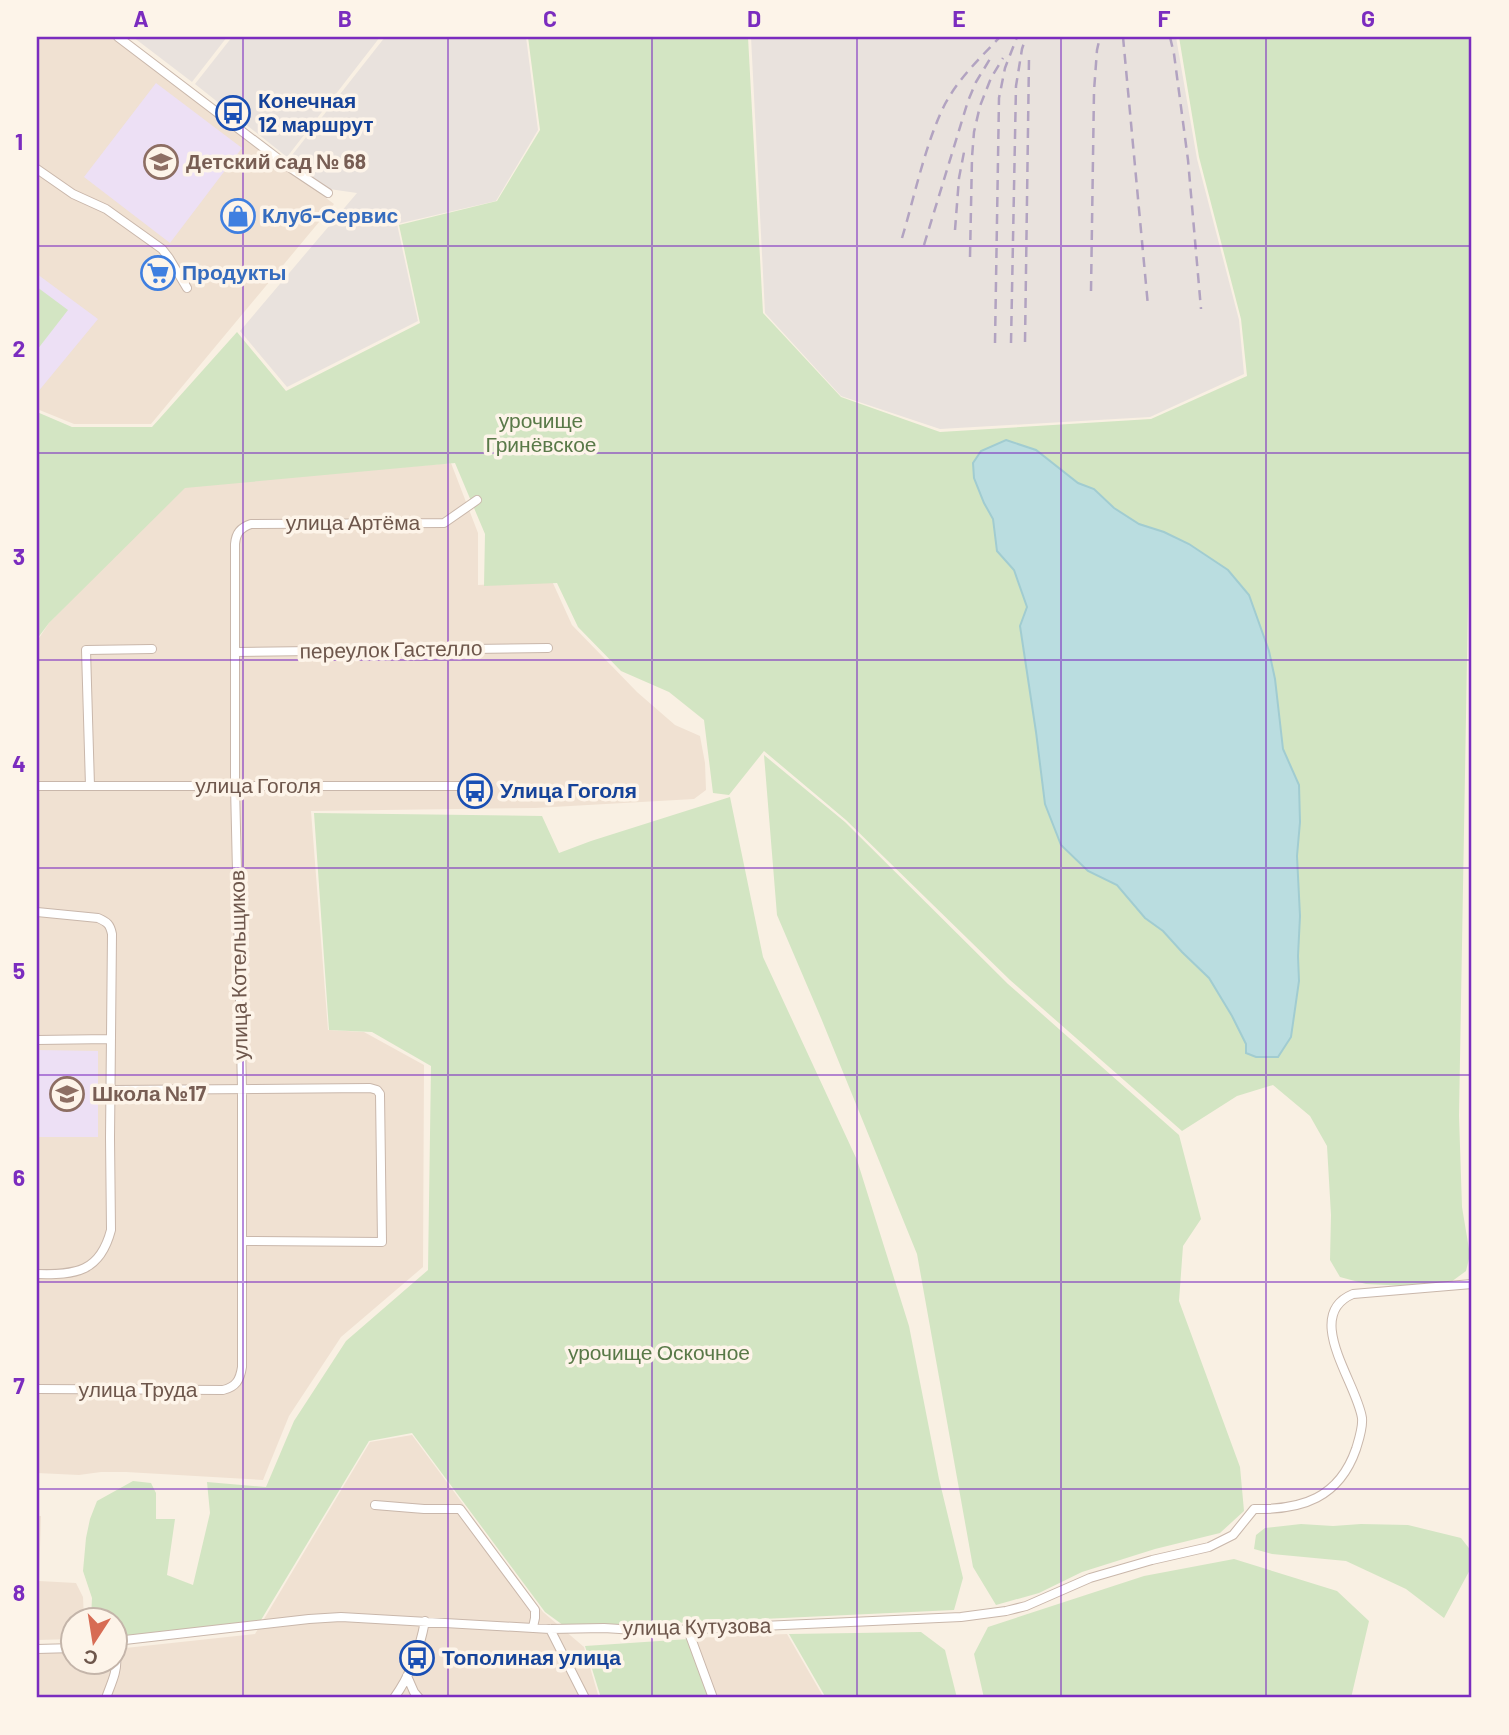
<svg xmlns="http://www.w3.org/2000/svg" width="1509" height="1735" viewBox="0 0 1509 1735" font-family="Barlow,sans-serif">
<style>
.residential{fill:#f0e1d2}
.industrial{fill:#e9e2dd}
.education{fill:#ede0f5}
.green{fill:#d3e5c3}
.water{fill:#badde0;stroke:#a1ccd1;stroke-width:2}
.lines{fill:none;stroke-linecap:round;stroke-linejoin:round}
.minor-casing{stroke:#c9b7ab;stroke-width:10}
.minor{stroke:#fff;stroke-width:8}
.rail{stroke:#b2a3c1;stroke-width:2.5;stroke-dasharray:10 7;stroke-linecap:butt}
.grid{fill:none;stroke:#7b2cbf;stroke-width:2;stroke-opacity:0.55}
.labels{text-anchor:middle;stroke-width:7;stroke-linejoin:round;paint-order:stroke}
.transit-label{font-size:21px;font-weight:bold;fill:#164399;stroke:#fdf4e9;text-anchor:start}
.education-label{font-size:21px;font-weight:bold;fill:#785e54;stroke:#fdf4e9;text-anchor:start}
.shop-label{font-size:21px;font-weight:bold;fill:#366cbe;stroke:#fdf4e9;text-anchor:start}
.park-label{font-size:21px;fill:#597948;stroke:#fdf4e9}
.street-label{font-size:21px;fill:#6e574c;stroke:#fdf4e9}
.neatline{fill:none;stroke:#7b2cbf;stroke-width:2.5}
.grid-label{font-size:23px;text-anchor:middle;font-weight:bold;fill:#7b2cbf}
</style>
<rect width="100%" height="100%" fill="#f9f0e3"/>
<!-- residential -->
<path class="residential" d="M37 37H113L334 204 151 424H74L37 409Z
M451 463 478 533V585L552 581 572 625 637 692 675 725 700 736 705 763 706 790 694 799 535 808 311 811 328 1030 364 1032 424 1065 423 1267 341 1337 289 1416 263 1480 126 1472H101L79 1475 37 1473V641L49 623 183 486Z
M412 1435 543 1612 584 1647 599 1698H37V1653L73 1652 74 1662H116V1649L255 1634 370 1442Z
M37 1516H41L39 1581 76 1583 83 1597 84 1619 74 1620 73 1639 37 1640Z
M787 1634 824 1698H716L693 1638Z"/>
<!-- industrial -->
<path class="industrial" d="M133 37H227L192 82Z
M232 37H380L287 157 195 84Z
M385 37H526L538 130 496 201 397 224 418 321 287 387 240 331 357 193 329 189 289 159Z
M751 37H1176L1197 159 1239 320 1244 374 1150 417 940 429 841 396 765 313Z"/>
<!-- education -->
<path class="education" d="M156 83 242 148 170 243 84 177Z
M37 274 98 319 37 393Z
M37 1050 98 1051V1137H37Z"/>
<!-- green -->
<path class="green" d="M528 37H748L763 313 841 397 940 432 1151 419 1247 376 1241 319 1199 157 1179 37H1472V375L1459 1116 1462 1207 1470 1255 1466 1271 1451 1282 1428 1287 1366 1284 1340 1277 1330 1260 1331 1215 1327 1146 1310 1116 1273 1085 1237 1096 1182 1131 1010 980 846 820 764 751 729 795 713 793 704 720 669 692 621 671 578 627 557 583 484 586 485 534 455 463 185 488 49 623 37 639V412L72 427H152L237 332 286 391 420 323 399 225 497 201 540 130Z
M37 287 68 310 37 350Z
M764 755 845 822 1008 984 1179 1135 1201 1219 1183 1246 1179 1301 1240 1467 1244 1511 1220 1533 1155 1549 1082 1572 1039 1593 996 1605 973 1567 917 1254 821 1018 777 915Z
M730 797 763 957 857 1160 909 1326 939 1479 963 1578 954 1610 567 1628 545 1612 412 1433 369 1441 258 1625 116 1640V1620L91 1619 92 1598 83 1571 86 1538 90 1519 97 1501 133 1481 151 1483 156 1493V1519H175L167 1575 193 1585 210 1513 207 1482 266 1487 294 1421 346 1341 428 1270 431 1066 372 1032 329 1030 314 813 542 816 559 853 591 841Z
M1301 1524 1333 1526 1361 1524 1408 1525 1461 1538 1472 1552V1566L1444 1618 1406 1589 1346 1561 1272 1554 1254 1549 1256 1535 1265 1528Z
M1234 1559 1337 1591 1369 1621 1351 1698H984L974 1654 988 1627 1144 1576Z
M921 1632 945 1650 957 1698H826L789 1634Z
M689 1639 711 1698H601L585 1646Z"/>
<!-- water -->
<path class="water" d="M1006 440 1036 450 1078 483 1094 489 1114 508 1139 524 1164 532 1189 544 1228 570 1249 595 1269 651 1275 679 1283 749 1299 785 1300 822 1297 856 1300 916 1298 956 1299 981 1291 1037 1278 1057H1256L1246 1053V1044L1232 1016 1209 978 1182 952 1163 931 1145 918 1117 885 1088 871 1061 845 1045 804 1036 732 1020 626 1027 607 1014 570 997 551 993 519 984 503 974 478 973 463 981 451Z"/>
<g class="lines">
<!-- minor casing -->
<g class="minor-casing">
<path id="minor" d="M118 37 289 167 328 193
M37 169 73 194 106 209 162 249 169 258 187 288
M235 652 548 648
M37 786H479
M90 786 86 650 152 649
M37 912 98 918C107 922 110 924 112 934L110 1138 111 1230C100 1272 76 1275 37 1274
M37 1040 110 1039
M110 1090 370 1088 377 1090 380 1094 382 1242 242 1241
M37 1389 223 1390C236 1387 240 1380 242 1367V1088L235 786V544C236 533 240 528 251 524L444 523 477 500
M375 1505 424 1509H460L535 1610V1618L533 1627
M550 1629 585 1698
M688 1630 713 1698
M116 1641 309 1619 341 1617 550 1629 604 1628 651 1631 961 1617 1006 1611 1026 1606 1090 1578 1152 1560 1209 1547 1233 1535 1254 1509C1302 1510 1339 1498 1356 1449 1359 1439 1363 1428 1362 1418 1357 1383 1302 1315 1353 1294L1472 1284
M37 1649 74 1648
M407 1676 414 1692 419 1698
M106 1698C110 1686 118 1671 116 1658
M394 1698C410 1676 420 1648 425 1621"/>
</g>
<!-- minor -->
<use href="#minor" class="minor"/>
<!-- rail -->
<path class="rail" d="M1123 37 1148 306
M1170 37 1174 54 1188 160 1201 309
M955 230 959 178 965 147
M902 238C915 195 925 144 945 104 959 78 980 58 1000 37
M924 245 968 101 976 82 993 54
M970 257 972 157 974 132 980 106 991 78 1003 58
M1091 291 1094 91 1097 50 1100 37
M1025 342 1029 58
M995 343 999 98 1005 68 1017 37
M1011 343 1016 86 1022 49 1026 37"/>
</g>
<!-- grid -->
<path class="grid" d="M243 37V1698M448 37V1698M652 37V1698M857 37V1698M1061 37V1698M1266 37V1698M37 246H1472M37 453H1472M37 660H1472M37 868H1472M37 1075H1472M37 1282H1472M37 1489H1472"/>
<!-- icons -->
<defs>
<g id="bus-ring" transform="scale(1.75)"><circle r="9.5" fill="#fdf4e9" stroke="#1a4fb4" stroke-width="1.5"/><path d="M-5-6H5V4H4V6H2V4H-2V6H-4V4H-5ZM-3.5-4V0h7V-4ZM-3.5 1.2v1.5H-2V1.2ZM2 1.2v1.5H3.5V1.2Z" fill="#1a4fb4"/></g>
<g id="school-ring" transform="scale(1.75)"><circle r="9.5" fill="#fdf4e9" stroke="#8d6e63" stroke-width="1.5"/><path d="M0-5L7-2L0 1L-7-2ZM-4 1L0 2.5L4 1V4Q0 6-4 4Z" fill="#8d6e63"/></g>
<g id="shop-ring" transform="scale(1.75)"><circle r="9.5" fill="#fdf4e9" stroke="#3f7fe0" stroke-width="1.5"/><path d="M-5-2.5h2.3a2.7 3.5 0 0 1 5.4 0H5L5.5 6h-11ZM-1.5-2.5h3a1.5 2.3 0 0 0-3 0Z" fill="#3f7fe0"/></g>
<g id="supermarket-ring" transform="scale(1.75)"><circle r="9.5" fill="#fdf4e9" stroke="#3f7fe0" stroke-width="1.5"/><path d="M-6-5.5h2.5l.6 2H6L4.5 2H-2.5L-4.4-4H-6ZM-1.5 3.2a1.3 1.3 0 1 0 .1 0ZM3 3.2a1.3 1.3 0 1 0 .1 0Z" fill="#3f7fe0"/></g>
</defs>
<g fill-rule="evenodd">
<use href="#bus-ring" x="233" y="113"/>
<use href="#school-ring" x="161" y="162"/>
<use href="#shop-ring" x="238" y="216"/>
<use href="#supermarket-ring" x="158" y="273"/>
<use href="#bus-ring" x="475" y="791"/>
<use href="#school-ring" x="67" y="1094"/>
<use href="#bus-ring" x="417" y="1658"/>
</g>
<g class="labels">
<!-- transit labels -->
<g class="transit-label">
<text x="258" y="108">Конечная<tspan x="258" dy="24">12 маршрут</tspan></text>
<text x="500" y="798">Улица Гоголя</text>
<text x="442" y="1665">Тополиная улица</text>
</g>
<!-- education labels -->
<g class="education-label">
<text x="186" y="169">Детский сад № 68</text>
<text x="92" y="1101">Школа №17</text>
</g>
<!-- shop labels -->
<g class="shop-label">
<text x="262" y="223">Клуб-Сервис</text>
<text x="182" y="280">Продукты</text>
</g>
<!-- park labels -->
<g class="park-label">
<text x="541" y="428">урочище<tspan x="541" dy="24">Гринёвское</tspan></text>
<text x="659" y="1360">урочище Оскочное</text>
</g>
<!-- street labels -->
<g class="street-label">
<text x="353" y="530">улица Артёма</text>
<text transform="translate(391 650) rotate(-1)" y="7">переулок Гастелло</text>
<text x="258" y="793">улица Гоголя</text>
<text transform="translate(239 965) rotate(-91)" y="7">улица Котельщиков</text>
<text x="138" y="1397">улица Труда</text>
<text transform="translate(697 1627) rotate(-1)" y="7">улица Кутузова</text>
</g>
</g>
<!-- border -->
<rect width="1509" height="1735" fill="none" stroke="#fdf4e9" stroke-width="77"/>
<!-- north arrow -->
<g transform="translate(94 1641) rotate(192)"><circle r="33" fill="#fdf4e9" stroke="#c4b5aa" stroke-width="2"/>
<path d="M0-5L12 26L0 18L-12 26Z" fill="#d76c54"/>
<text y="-10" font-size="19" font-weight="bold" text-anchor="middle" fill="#6e574c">С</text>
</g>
<rect x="38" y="38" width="1432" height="1658" class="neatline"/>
<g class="grid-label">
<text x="141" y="27">A</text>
<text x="345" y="27">B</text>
<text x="550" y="27">C</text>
<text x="754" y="27">D</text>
<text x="959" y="27">E</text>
<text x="1164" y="27">F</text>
<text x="1368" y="27">G</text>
<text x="19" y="150">1</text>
<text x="19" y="357">2</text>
<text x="19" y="565">3</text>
<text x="19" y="772">4</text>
<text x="19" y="979">5</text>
<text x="19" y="1186">6</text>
<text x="19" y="1394">7</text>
<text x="19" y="1601">8</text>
</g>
</svg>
